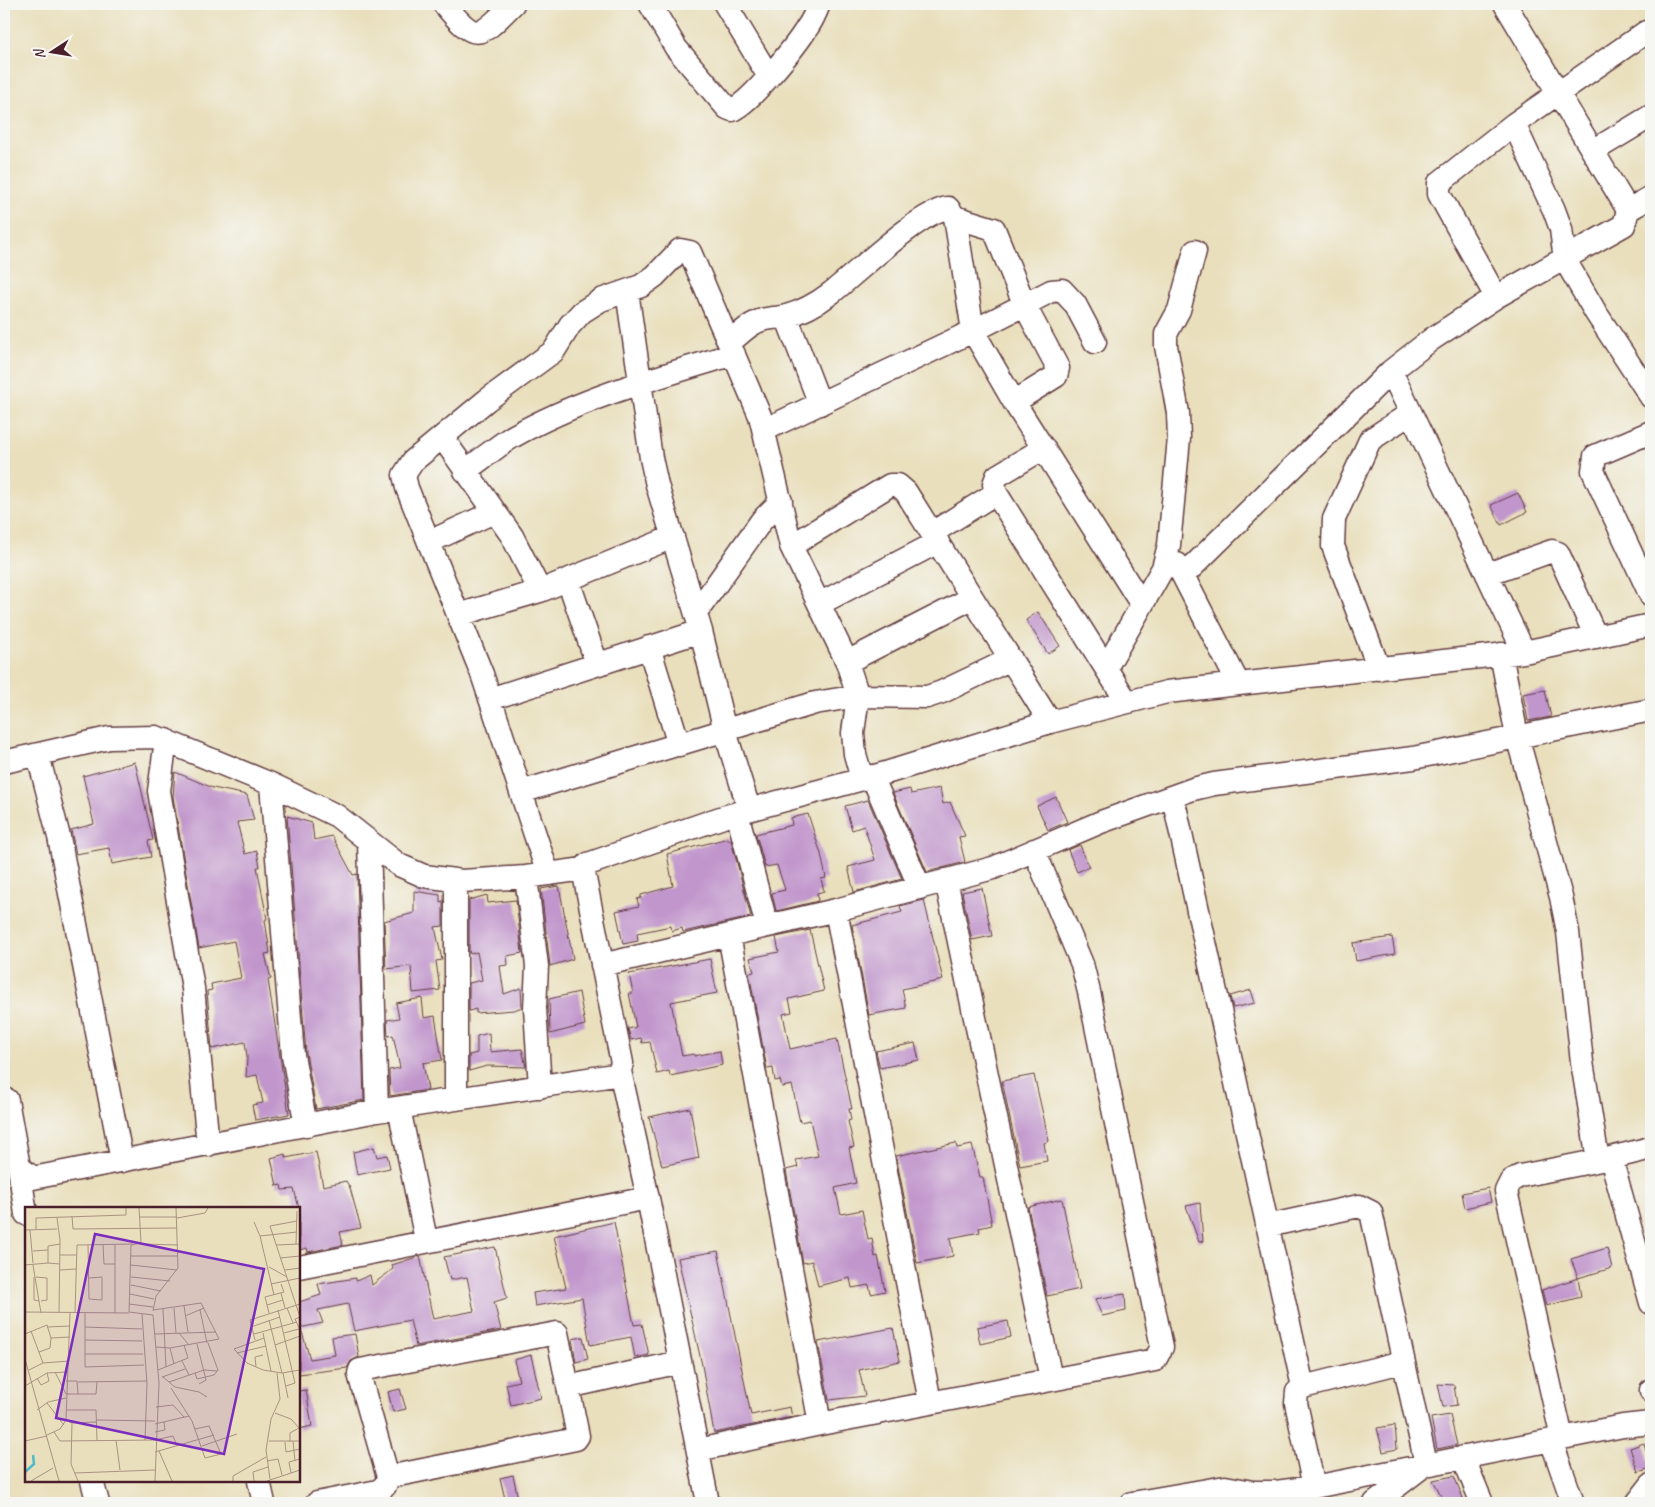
<svg xmlns="http://www.w3.org/2000/svg" width="1655" height="1507" viewBox="0 0 1655 1507" font-family="Caveat,sans-serif">
<style>
.building{fill:#c196cc}
.lines{fill:none;stroke-linecap:round;stroke-linejoin:round}
.minor-casing{stroke:#623c41;stroke-width:25}
.minor{stroke:#fff;stroke-width:22}
.inset-river{fill:none;stroke:#4ebbc8;stroke-width:2.5}
.inset-road{fill:none;stroke:#a99282;stroke-width:1}
.view{fill:#7b2cbf;fill-opacity:0.15;stroke:#7b2cbf;stroke-width:2.5}
.inset-edge{fill:none;stroke:#4a1f2b;stroke-width:2.5}
</style>
<rect width="100%" height="100%" fill="#f6f6f2"/>
<filter id="ink" filterUnits="userSpaceOnUse"><feTurbulence type="fractalNoise" baseFrequency=".02" numOctaves="2"/><feDisplacementMap in="SourceGraphic" scale="10" xChannelSelector="R" yChannelSelector="G"/><feConvolveMatrix kernelMatrix="1 2 1 2 8 2 1 2 1" color-interpolation-filters="sRGB"/></filter>
<filter id="wash" filterUnits="userSpaceOnUse"><feTurbulence type="fractalNoise" baseFrequency=".0096" numOctaves="4" result="noise"/><feDisplacementMap in="SourceGraphic" scale="20" xChannelSelector="R" yChannelSelector="G"/><feGaussianBlur stdDeviation="1.12" result="paint"/><feColorMatrix in="noise" values="0 0 0 0 0 0 0 0 0 0 0 0 0 0 0 0 0 1.4 0 .05"/><feComposite in="paint" operator="in"/></filter>
<g filter="url(#wash)">
<rect width="100%" height="100%" fill="#e9dfbc"/>
<g id="blocks">
<!-- building -->
<path class="building" d="M1518 493 1527 512 1501 525 1491 505Z
M1038 612 1060 646 1048 654 1026 620Z
M1545 690 1551 717 1528 721 1523 694Z
M135 762 153 840 148 841 151 857 112 864 109 848 76 854 71 830 94 824 83 776Z
M175 772 213 788 247 795 254 820 237 822 245 854 257 851 260 867H257L267 919 265 920 270 953 265 954 271 979 268 980 289 1114 255 1120 252 1105 263 1103 257 1075 246 1077 247 1057 245 1042 212 1049 207 991 212 990 211 984 241 978 234 941 199 948 173 797Z
M940 788 943 804 950 802 965 836 959 837 965 862 927 872 893 793 910 789 911 794Z
M1056 797 1067 822 1048 830 1037 806Z
M868 800 902 879 854 892 848 867 875 860 864 826 852 830 845 806Z
M808 814 821 854 826 878 821 879 824 891 817 893 818 901 776 911 772 893 785 890 777 865 765 867 756 834 792 825 791 818Z
M287 816 312 823 314 840 332 836 353 875 357 874 364 1100 316 1109 306 1053Z
M728 838V840H731L751 917 683 932 682 928 672 931 671 926 637 933 638 941 623 944 616 911 639 906 637 899 641 898V895L673 886 667 854Z
M1080 845 1089 867 1077 872 1068 850Z
M559 886 573 959 550 966 541 889Z
M982 888 992 936 972 940 962 892Z
M414 891 440 895V902L443 901V926L435 927 442 960 436 961 440 990 413 993 411 966 386 969 384 921 414 913Z
M487 895 488 903 516 900 522 953 507 956 508 965 500 966 504 994 521 988 522 1007 514 1010 476 1013V1009L469 1011V983L482 980 477 952 470 954 469 950V900Z
M924 900 943 980 902 989 906 1008 869 1015 852 925 902 912 900 906Z
M810 930 824 991 789 999 792 1012 783 1014 790 1049 837 1039 852 1109H849L851 1120 848 1121 854 1147 849 1148 856 1183 835 1188 841 1214 862 1210 868 1239 872 1238 875 1257 878 1256 885 1291 871 1294 869 1285 852 1288 850 1278 818 1286 812 1261 803 1263 786 1170 798 1167 796 1160 818 1156 810 1120 800 1122 792 1085 782 1087 780 1080 775 1081 773 1068 767 1069 749 973 754 972 750 958 779 952 776 937Z
M1392 937 1395 954 1356 961 1353 943Z
M710 959 717 993 671 1002 682 1056 694 1054V1056L720 1051 722 1065 670 1076 669 1071 657 1074 650 1042 642 1043 641 1038 631 1040 628 1029 636 1027 629 993H633L629 974Z
M1251 990 1255 1003 1233 1008 1230 996Z
M579 992 585 1025 550 1034 549 999Z
M422 998 424 1018 435 1016 442 1060 423 1063 428 1090 390 1096 389 1070 400 1068 393 1035 388 1036 387 1020 399 1018 396 1003Z
M489 1033 490 1052 522 1049 526 1067 487 1066 469 1071V1055L477 1053V1036Z
M915 1043 919 1060 880 1068 876 1051Z
M1034 1075 1049 1141 1044 1143 1047 1161 1020 1166 1002 1081Z
M690 1108 699 1158 662 1166 649 1117Z
M956 1143 957 1148 972 1145 980 1177H983L992 1225 979 1228 980 1232 950 1238 953 1256 917 1263 896 1156Z
M374 1147 377 1157 387 1155 390 1168 357 1175 353 1152Z
M316 1152 323 1186 346 1181 350 1188 361 1228 340 1232 343 1245 308 1252 307 1248 299 1250V1208L294 1189 282 1190 281 1185 277 1186 271 1158 285 1154 286 1158Z
M1488 1188 1491 1202 1465 1208 1462 1193Z
M1062 1199 1080 1289 1047 1296 1028 1207Z
M1200 1203 1203 1241 1199 1242 1186 1206Z
M614 1222 634 1325 642 1324 649 1355 635 1358 631 1337 590 1345 582 1298 535 1306 533 1293 566 1288 554 1236Z
M495 1247 507 1298 494 1302 501 1330 416 1346 410 1320 354 1331 348 1304 318 1310 323 1323 299 1328V1302L321 1295 318 1284 356 1278V1281L370 1275 372 1285 393 1269 392 1265 420 1256 433 1319 474 1311 467 1277 450 1280 444 1257Z
M1607 1248 1612 1268 1578 1278 1571 1259Z
M718 1251 751 1415 790 1407 792 1417 714 1433 702 1365 678 1258Z
M1578 1278 1581 1297 1546 1306 1542 1290Z
M1125 1294 1126 1311 1102 1316 1095 1299Z
M1008 1321 1011 1337 980 1344 977 1327Z
M893 1328 900 1361 859 1370 865 1396 829 1400 818 1342Z
M299 1332H302L310 1359 335 1355 332 1337 355 1334 359 1357 351 1361 347 1368 299 1374Z
M583 1337 588 1359 576 1362 572 1339Z
M531 1355 541 1398 511 1405 506 1384 519 1381 514 1360Z
M1438 1384 1454 1385 1457 1405 1443 1407Z
M400 1389 406 1409 393 1412 388 1392Z
M306 1390 312 1426 299 1429V1391Z
M1450 1415 1457 1445 1437 1449 1431 1418Z
M1395 1425 1397 1449 1383 1452 1377 1428Z
M1644 1443 1651 1468 1638 1472 1630 1448Z
M513 1475 519 1503H506L500 1478Z
M1454 1476 1465 1503H1445L1433 1480Z"/>
</g>
</g>
<g filter="url(#ink)">
<use href="#blocks" fill-opacity="0" stroke="#623c41" stroke-width="1"/>
<g class="lines">
<!-- minor casing -->
<g class="minor-casing">
<path id="minor" d="M444 4C477 44 479 38 513 4
M650 4 676 48 727 108 732 110C751 102 795 47 807 28 812 21 816 12 819 4
M725 4 768 75
M1514 124 1554 210 1561 229 1565 260 1596 313 1651 397
M1593 151 1651 116
M1628 210 1651 197
M955 217 994 229 1025 306 1058 368 1056 376 1014 402
M627 291 651 458 657 485 701 631 725 731 749 809
M1496 297 1439 194V183L1514 124 1646 32H1651
M786 316 820 404
M729 343C737 337 744 329 753 324 763 317 775 319 786 316 802 312 818 303 831 293 856 274 920 211 948 208L955 217 973 331 1014 402 1142 605
M1391 371 1524 652
M764 430 973 331 1051 291 1062 290 1075 304 1095 342
M1651 432 1595 456 1593 471 1651 596
M442 437 512 536 540 591
M1044 448 997 476 994 484 996 493 1127 702
M465 471C481 460 496 447 512 437 581 398 658 377 734 354
M932 533 996 493
M429 542 494 512
M791 546 890 485H898L906 492 1050 722
M1177 564 1238 683
M1487 574 1552 551 1558 553 1596 637
M1183 576 1391 371 1432 339 1496 297 1624 225 1628 210 1505 4
M568 580 597 664
M819 604 938 542
M696 613 762 520 781 501
M458 615 540 591 673 537
M649 647 679 745
M1501 654 1517 736 1561 897 1568 932 1582 1062 1598 1160
M847 662 972 598
M1106 668 1163 568 1169 545 1179 438 1178 413 1166 346V334L1179 310 1195 251
M1379 669 1333 546 1334 519 1370 440 1411 413
M490 699 701 631
M166 740 159 791 193 988 208 1145
M38 755 59 837 122 1161
M4 762 109 738 156 737 271 784 337 816 399 865 424 876 462 881 526 877 584 869
M872 776 920 888
M271 784 293 1055 306 1126
M521 792 815 703 858 696 927 697 942 692 1011 659
M1173 797 1303 1387
M737 813 767 926
M369 842 377 1111
M548 874 482 674 407 488 404 475 413 461 487 400 554 351 570 325 582 312 601 300 641 286 655 276 680 250 690 252 760 416 791 546 847 662 858 696 853 733 855 754 862 779
M526 877 537 966 535 1008 540 1087
M946 880 1051 1379
M456 881V1099
M836 910 930 1402
M729 935 820 1424
M602 965 836 910 993 868 1101 822 1193 789 1214 784 1413 758 1651 710
M620 1071 648 1198 708 1503
M4 1099 7 1100 19 1167 33 1178 377 1111 614 1075 620 1071 622 1063 584 874V869L588 864 726 816 889 772 1050 722 1167 692 1524 652 1651 625
M399 1108 426 1240
M1611 1158 1651 1303
M19 1167 26 1214
M1267 1226 1359 1206 1371 1212 1426 1464 1375 1503
M299 1267 648 1198
M568 1387 680 1362
M1651 1390V1391
M1562 1438 1506 1191 1511 1181 1520 1176 1611 1158 1651 1148
M1551 1440 1573 1503
M698 1450 820 1424 1155 1360 1162 1347 1089 992 1082 964 1034 850
M1463 1457 1482 1503
M92 1481 98 1503
M259 1481 264 1503
M1314 1487 1296 1403 1297 1392 1303 1387 1402 1362
M317 1503 378 1491 385 1486 388 1477 359 1374 360 1370 557 1333 578 1436 576 1439 388 1477
M1132 1503 1225 1487 1253 1492H1276L1314 1487 1623 1426 1651 1423
M1637 1503 1651 1485"/>
</g>
<!-- minor -->
<use href="#minor" class="minor"/>
</g>
</g>
<!-- overview -->
<g transform="translate(25 1207)">
<rect width="275" height="275" fill="#e9dfbc"/>
<path class="inset-river" d="M0 265 9 257 8 248"/>
<path class="inset-road" d="M114 1 116 36 106 38 104 105 128 108 134 176 130 274M47 9 48 22 152 21M114 10H152M32 11 35 33 34 106M152 11 180 6 183 1M272 14 245 19 275 110M229 15 235 29M11 22V11L101 8V1M0 23 32 22M5 23 8 56M78 37 79 57H90M116 37 153 38M271 37 272 4M63 38 64 92 77 93V70L64 71M251 38 275 37M8 44 23 43M35 48H51M106 49H153M255 51 275 49M35 57 23 56V39L35 37M0 58 23 56M8 58 16 106M106 58 152 63M244 60 262 70M35 63 51 62M260 63 275 61M9 70V93L14 94M11 70 22 71V93L16 94M106 70 145 74M246 77 275 71M106 78 136 84M256 86 260 101M105 87 129 92M249 88 235 29 272 25M104 97 128 100M242 98 258 93M159 99 163 125M149 101 151 126M262 101 268 116M138 102 141 160M128 103 176 96 194 132 145 141 131 140M175 103 182 136M253 103 270 176 261 179M128 104 131 89 153 61 151 1M0 105 104 106M50 106 52 38 108 37M60 106V160L119 158M90 106V37M244 106 240 90 259 85 256 77M117 107 122 177 120 233M160 109 179 101M275 110 270 112 275 123M244 113 257 166M22 120 45 119M60 120 117 122M226 120 255 110M6 124 18 156M154 126 164 138M238 126 246 164M259 126 274 122M0 127 22 118 26 131M130 127 191 125M229 127 272 115M239 131 209 142 222 156 238 163 257 166 275 163M60 133 117 134M230 133 225 113 275 97M172 137 181 173 174 177M250 138 275 129M145 141 149 157M14 145 25 141 26 131 45 130M212 146 241 139M60 147H118M0 152 34 274M157 154 164 168M231 160 230 150 238 148M4 163 18 156 44 154M133 163 163 151 159 138M30 165 41 187H71L72 175M170 166 172 172 189 168 193 163 183 136M258 166 263 191M137 170 160 162M138 170 150 180 174 185 182 190M12 171 16 178 24 174 22 166M41 174H52L53 187M53 175 122 174M144 175 179 163 192 164M0 179 22 166 43 165M146 181 167 214 180 251 196 247 184 219 170 222M22 196 39 218M131 200 148 198 159 210M12 203 23 195 41 191M41 203H71L72 233M250 206 266 212 275 222M41 213 47 216 71 215M71 213 130 214M47 216 46 257 53 274M130 217 164 209M29 225 35 234 130 233 148 229 152 239M130 225 140 223 139 215M22 228 35 222 41 213 45 106M91 233 95 263M0 234 22 229M244 234H275M268 234 270 254M260 235 261 245 275 242M265 235V226L274 221M177 239 212 227M134 244 147 274M130 245 189 228M242 254 253 252 257 268M50 266 130 263M266 266 264 255 275 252M245 272 241 243 246 212 255 192 252 166M6 274 28 261M208 274V269L241 250M229 274 228 265 243 260M242 274 275 263"/>
<path class="view" d="M70 27 239 62 199 247 31 211Z"/>
<rect width="275" height="275" class="inset-edge"/>
</g>
<!-- margin -->
<rect width="1655" height="1507" fill="none" stroke="#f6f6f2" stroke-width="20"/>
<!-- north arrow -->
<g transform="translate(52 52) rotate(258)" stroke="#f6f6f2" stroke-width="4" paint-order="stroke">
<path d="M0-4L9 19L0 12L-9 19Z" fill="#4a1f2b"/>
<text y="-8" font-size="14" font-weight="bold" text-anchor="middle" fill="#4a1f2b">N</text>
</g>
</svg>
